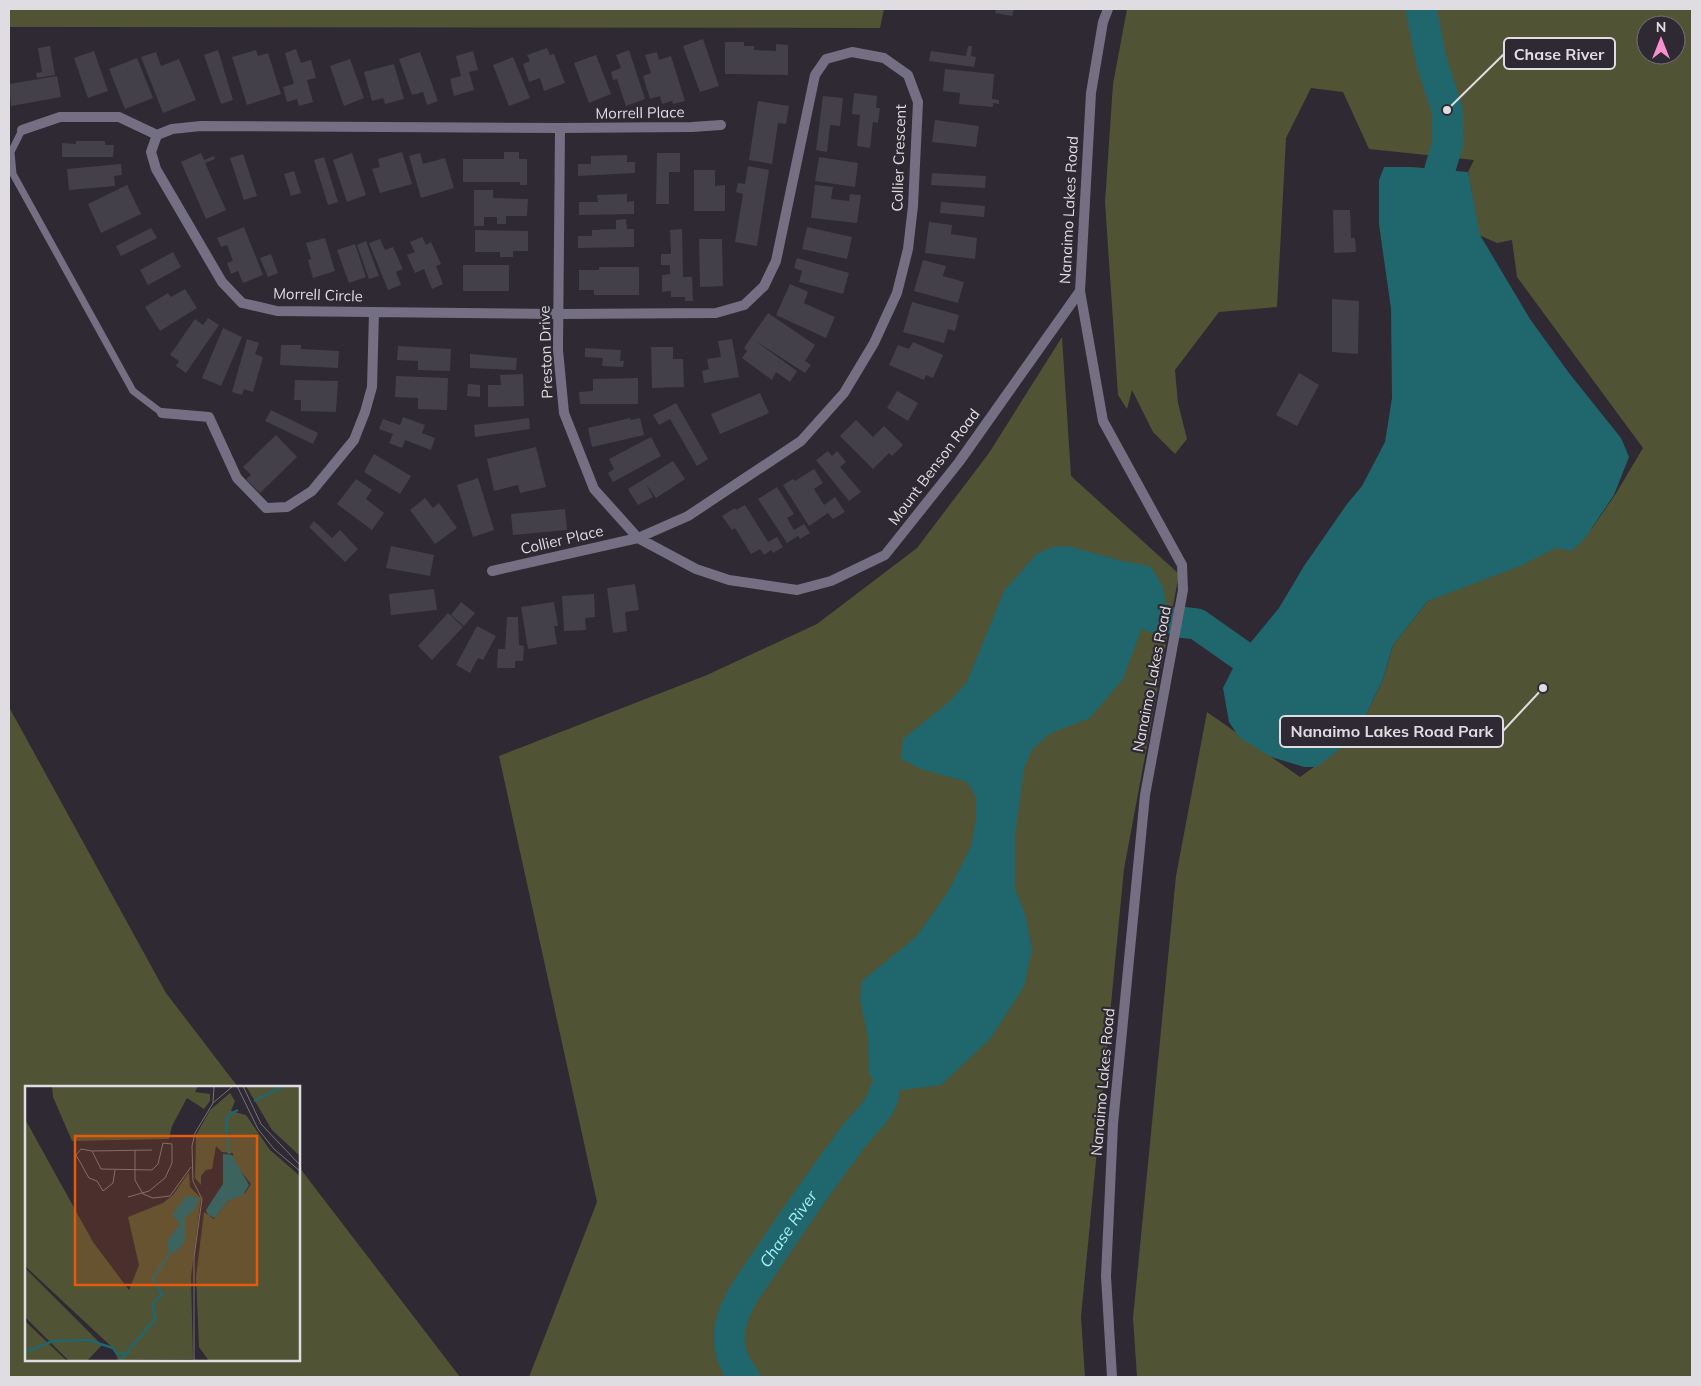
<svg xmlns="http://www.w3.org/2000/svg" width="1701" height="1386" viewBox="0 0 1701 1386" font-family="Mulish,sans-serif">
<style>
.green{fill:#515335;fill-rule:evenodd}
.water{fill:#1f666d}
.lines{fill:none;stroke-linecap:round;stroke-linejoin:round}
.river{stroke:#1f666d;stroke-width:31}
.building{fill:#444049}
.service{stroke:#746f83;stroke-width:7}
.minor{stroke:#746f83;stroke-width:10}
.tertiary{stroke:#746f83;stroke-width:10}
.labels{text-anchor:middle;stroke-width:4.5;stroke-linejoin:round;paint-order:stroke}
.street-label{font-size:15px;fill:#dfdde2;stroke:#2e2932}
.water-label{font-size:16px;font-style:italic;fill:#a1f1fa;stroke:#2e2932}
.inset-river{fill:none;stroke:#1f666d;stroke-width:2.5}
.inset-road{fill:none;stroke:#757178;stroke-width:1}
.view{fill:#e8590c;fill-opacity:0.15;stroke:#e8590c;stroke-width:2.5}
.inset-edge{fill:none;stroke:#dfdde2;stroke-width:2.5}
.leader{fill:none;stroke:#dfdde2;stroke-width:2}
.callout-dot{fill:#dfdde2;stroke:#2e2932;stroke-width:2}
.callout{fill:#2e2932;stroke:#dfdde2;stroke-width:2}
.callout-label{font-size:16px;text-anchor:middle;font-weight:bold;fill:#dfdde2}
</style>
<rect width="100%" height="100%" fill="#2e2932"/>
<!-- green -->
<path class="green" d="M9 9H884L880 28 9 27Z
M1127 9H1692V1377H1137L1133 1318 1176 876 1207 712 1300 777 1347 743 1360 728 1383 679 1393 645 1428 601 1592 528 1615 495 1643 448 1517 277 1512 240 1497 243 1479 235 1468 172 1474 160 1369 149 1343 92 1311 88 1286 138 1277 307 1219 312 1175 370 1178 403 1187 439 1175 454 1153 432 1132 390 1127 409 1118 395 1105 202 1113 84ZM1646 25H1676V55H1646Z
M1062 337 1071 476 1179 574 1124 869 1081 1317 1085 1377H529L597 1202 499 756 707 675 817 624 917 548 989 453Z
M9 707 166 993 238 1087H26V1360H299V1167L460 1377H9Z"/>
<!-- water -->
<path class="water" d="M1384 167H1412L1468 172 1480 235 1530 319 1569 373 1621 438 1629 457 1614 495 1585 538 1572 551 1556 548 1520 566 1428 601 1393 645 1383 679 1360 728 1347 743 1317 767H1304L1271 757 1239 737 1229 722 1223 688 1238 658 1279 608 1304 566 1347 504 1362 486 1385 442 1392 398 1391 309 1379 224V180Z
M1068 546 1122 561 1150 566 1158 578 1148 592 1143 625 1123 679 1090 718 1049 734 1032 750 1024 768 1015 835V889L1026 917 1032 950 1024 986 991 1038 941 1085 879 1093 869 1073 868 1037 860 999 862 981 916 937 948 892 971 846 976 820V797L967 782 921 769 901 759 903 739 949 702 967 682 1004 591 1037 554 1052 547Z"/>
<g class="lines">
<!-- river -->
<g class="river">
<path d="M1421 9 1431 59 1447 110 1448 143 1440 169"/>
<path d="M1148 592 1153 617 1162 619"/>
<path d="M1179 622 1197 624 1241 655"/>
<path id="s1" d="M744 1377C732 1363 726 1342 731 1324 737 1299 754 1279 768 1258 795 1217 824 1176 854 1136 864 1123 881 1110 884 1093"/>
</g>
</g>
<!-- building -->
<path class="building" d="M996 9H1014L1012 16 995 13Z
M703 39 719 86 700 92 683 46Z
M725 42H744V46H754V50L776 51V44L788 45V75L725 74Z
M50 46 55 75 37 78 36 73 42 72 38 48Z
M968 46H972L971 56 976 57 974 67 929 61 931 51 966 56Z
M547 48 550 55 554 54 565 83 544 91 540 78 529 82 523 64 530 61 527 55Z
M296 49 301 63 311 60 316 78 307 80 313 102 299 106 297 99 287 102 283 87 294 84 285 53Z
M218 50 233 100 221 104 204 55Z
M256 50 258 56 268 53 281 94 247 105 232 57Z
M629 50 645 99 626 106 617 79 613 80 611 72 621 68 616 55Z
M94 51 108 91 88 98 74 58Z
M473 51 478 70 469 72 474 90 454 96 450 79 461 76 456 56Z
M156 52 161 66 179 59 196 100 163 113 141 57Z
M420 52 438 101 427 105 423 92 412 95 399 59Z
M657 52 659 60 671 56 685 101 673 104 672 101 662 104 660 96 650 99 643 76 651 73 645 55Z
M596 55 611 94 589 103 574 63Z
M513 57 530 98 509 106 493 65Z
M137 58 153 98 125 109 109 69Z
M350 59 364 98 344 106 330 66Z
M394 64 404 99 385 104 383 98 372 101 364 72Z
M945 69 994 74 992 99 999 100V104L993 103V107L959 104 960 93 943 91Z
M57 76 61 97 11 106 9 84Z
M854 93 877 96 876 108H880L878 123 873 122 870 148 857 146 860 115 852 114Z
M823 96 843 98 840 126 830 125 827 152 816 150Z
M758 101 789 106 786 124 778 123 772 164 749 160Z
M935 120 979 126 976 147 932 142Z
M76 141H105V145H114L113 157H62V143L76 144Z
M402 152 412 184 380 193 372 169 380 167 378 159Z
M504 152H519V159H527V185H520V182H463V159H504Z
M201 153 204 160 214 156 215 159 205 163 226 210 206 219 181 162Z
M352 153 366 195 347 202 333 160Z
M420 153 423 164 445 158 454 188 421 198 409 156Z
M657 153H680V172H669V204H656Z
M243 154 257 196 244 200 230 158Z
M627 155V162H635V173L578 176V164H591V156Z
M324 157 338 202 328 205 314 160Z
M819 157 858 163 855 187 815 181Z
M121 164 122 175 114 176 115 186 69 190 67 169Z
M748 166 769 170 757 246 735 242 743 194 736 192 738 183 745 184Z
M694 170H715V186L725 185V211H694Z
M294 171 301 193 291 196 284 174Z
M932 173 986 176 985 188 931 185Z
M127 185 141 214 101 233 88 204Z
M815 185 833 187 831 199 849 201 850 194 861 195 857 223 811 218Z
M474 190H493V198L528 199 527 216H506V224H497V217H484V226H474Z
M627 194V202L634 201V214L579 215V202H598L597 195Z
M941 202 985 206 984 217 940 213Z
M1333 210H1350L1351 238H1355L1356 252 1334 253Z
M626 219 627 229H634V247L578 248V236H592V230L616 229V220Z
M929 222 952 225 951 234 977 238 975 259 925 253Z
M244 227 263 275 243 283 238 271 231 274 227 263 233 261 227 245 221 247 217 238Z
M807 227 852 237 847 259 802 249Z
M151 228 157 238 121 256 116 246Z
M682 229 683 277H692L693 301H685V297H671V291L662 292V275L670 274V265H661V254H671L670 230Z
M475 230 528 231V251H513V257H500V252H475Z
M422 237 426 245 431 242 441 264 436 266 443 284 432 289 424 269 415 273 407 255 415 252 410 242Z
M325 238 335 271 313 278 308 260 311 259 306 243Z
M380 239 385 250 393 247 403 269 396 272 401 285 388 290 369 243Z
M699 239H722L723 286 700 287Z
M366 241 379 276 369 279 357 245Z
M355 244 366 277 349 283 337 250Z
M173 252 181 267 148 285 140 270Z
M271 254 278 273 268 277 260 258Z
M797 258 849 273 843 294 799 282 802 271 794 268Z
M923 260 946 266 943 276 964 282 958 303 914 291Z
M463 265H509V291H463Z
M599 267H639V295H594V290H579V270H599Z
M790 284 808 292 804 303 835 317 826 338 776 315Z
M185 289 197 308 160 331 145 307 168 293 171 297Z
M1332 299 1359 301 1358 354 1332 352Z
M912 302 959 315 955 331 948 329 944 343 903 332Z
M768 313 815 345 805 361 811 365 805 373 754 340 797 371 790 382 776 372 772 380 742 358 747 351 744 348Z
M208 318 219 325 186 373 176 366 179 361 170 355 195 319 203 325Z
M223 328 242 337 221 386 202 378Z
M247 339 259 343 255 354 263 357 253 392 244 389 242 395 232 392Z
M732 339 739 377 704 383 702 371 709 369 707 359 721 357 718 341Z
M913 342 943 355 933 378 926 375 924 380 889 365 898 345 909 349Z
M281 345H301V349L339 351 338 368 280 365Z
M398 346 451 349 450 371 418 370V361L397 360Z
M651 347H673V359H683L684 387 652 388Z
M585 348 621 350 620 361H624L623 367 602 366 603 358 585 357Z
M470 354 517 358 516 370 470 368Z
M1299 373 1319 385 1297 426 1276 415Z
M523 374 524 406 488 407V385H501L500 375Z
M396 376 448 378 447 410 418 409V398L395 397Z
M638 378V404H580L579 392 593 391V379Z
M295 380 338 381 336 412 301 411V400H294Z
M468 384 480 385V397L467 396Z
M897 391 918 403 908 421 887 408Z
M760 393 769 413 720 434 711 414Z
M676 403 708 459 697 466 670 419 659 425 653 415Z
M271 410 318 433 313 444 265 421Z
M403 417 425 425 422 433 435 438 431 450 405 440 402 448 389 443 393 434 379 429 383 419 400 425Z
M529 418 530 429 475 437 474 425Z
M630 418 631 420 640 418 644 435 592 447 588 428Z
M856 420 873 437 884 426 903 445 892 456 889 453 873 469 840 436Z
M276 435 297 457 260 493 246 479 251 475 243 467Z
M651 437 661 456 613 482 608 473 614 469 609 459Z
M536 447 546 487 520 493 518 485 494 491 487 459Z
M828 451 832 456 837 451 846 462 840 467 861 492 849 501 816 460Z
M374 454 411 476 400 494 364 472Z
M673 461 685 479 656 498 646 484 653 497 638 505 628 489Z
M814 469 823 483 814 489 824 505 835 497 845 512 833 519 828 513 809 526 783 485 793 479 795 481Z
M478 478 494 530 473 537 457 485Z
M356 479 372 490 366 499 384 513 372 530 337 504Z
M777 487 794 514 787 518 794 530 804 524 810 533 800 539 798 536 787 543 758 499Z
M425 498 433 508 439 503 457 528 435 544 410 510Z
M745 505 768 542 777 537 783 547 773 553 771 550 764 555 760 549 751 554 735 528 732 530 722 516 735 508 736 510Z
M565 509 567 530 513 535 511 514Z
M314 521 332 538 340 530 358 549 345 562 309 527Z
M391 546 434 555 430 576 386 568Z
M635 584 639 610 625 612 627 631 613 633 607 588Z
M434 589 437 610 391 615 389 594Z
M594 594 595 617 585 618 586 630 564 631 562 596Z
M461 602 475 613 464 626 451 615Z
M554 602 558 626H554L557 644 528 649 521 607Z
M448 613 463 627 432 660 418 646Z
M507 617H518L519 645 524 646 523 661H515V668H497L498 649H505Z
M477 626 496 636 483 660 478 658 470 673 456 665Z"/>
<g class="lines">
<!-- service -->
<path class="service" d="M22 130 11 152 13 174 133 391 162 413"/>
<!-- minor -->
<path class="minor" d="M560 128 558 350 564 413 594 489 638 538 696 569 729 580 797 590 831 581 885 555 959 462 1080 291
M22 130 60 117H119L157 135
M162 413 209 417 237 478 266 508 287 507 312 491 354 440 365 412 372 387 374 312
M492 571 638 538 688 516 801 441 844 393 874 343 897 293 908 249 913 206 918 102 908 75 884 58 852 52 826 59 815 75 776 261 764 286 744 305 716 313 559 314 277 311 242 303 222 282 156 169 151 152 157 135 172 129 201 126 560 128 692 127 721 125"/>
<!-- tertiary -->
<path class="tertiary" d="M1108 9 1103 22 1091 93 1080 291 1103 421 1182 565 1183 590 1145 795 1113 1124 1106 1276 1112 1377"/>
</g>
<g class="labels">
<!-- street labels -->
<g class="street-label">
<text transform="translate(640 113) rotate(-1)" y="5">Morrell Place</text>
<text transform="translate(899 158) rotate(-88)" y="5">Collier Crescent</text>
<text transform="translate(1069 210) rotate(-87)" y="5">Nanaimo Lakes Road</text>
<text transform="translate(318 295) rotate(2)" y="5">Morrell Circle</text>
<text transform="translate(546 352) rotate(-92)" y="5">Preston Drive</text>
<text transform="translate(934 467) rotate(-53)" y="5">Mount Benson Road</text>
<text transform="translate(562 540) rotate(-13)" y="5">Collier Place</text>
<text transform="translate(1152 679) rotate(-79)" y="5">Nanaimo Lakes Road</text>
<text transform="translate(1103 1082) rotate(-85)" y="5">Nanaimo Lakes Road</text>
</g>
<!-- water labels -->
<g class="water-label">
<text dy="6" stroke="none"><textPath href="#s1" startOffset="168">Chase River</textPath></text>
</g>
</g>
<!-- overview -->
<g transform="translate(25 1086)">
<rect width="275" height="275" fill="#2e2932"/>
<path d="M27 0H173L170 6 185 8V15L179 23 162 12 147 40 144 53 47 55 28 11ZM221 0H275V70L247 44ZM205 7 210 15 206 25 221 29 245 64 275 90V275H184L174 261 171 191 179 126 189 133 203 115 220 107 226 98 208 75V67L197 66 191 60 187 83 181 84 176 90V99L170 92 171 49 185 24ZM0 33 68 156 104 204 114 179 103 131 138 117 148 109 164 86 165 101 176 112 166 191 168 273 93 274 89 263 0 180ZM0 182 77 259 62 275H44L0 231ZM0 235 42 275H0Z" fill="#515335"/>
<path d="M198 68 207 69 224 99 218 109 203 115 190 132 183 129 181 124 198 98ZM161 110 174 112 170 123 160 132V156L151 166 144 167 142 155 155 138 147 129Z" fill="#1f666d"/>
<path class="inset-river" d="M229 15 259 0M204 68 201 34 205 28 213 24M0 266 28 255 64 254 88 262 92 268 100 267M95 275 130 233 128 218 137 208 128 192 145 167"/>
<path class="inset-road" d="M212 0 233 43 249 63 275 85M218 0 236 38 275 79M188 17 189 0M110 64V94L118 108 128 112 145 110 166 81M67 65 56 63 51 69 64 92 72 95 78 105 88 97 90 84M103 111 124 105 140 92 147 77V58L138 57 133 78 127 84 76 83 67 65 127 64M169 275V171L177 113 168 95 167 60 170 47 188 17 208 0"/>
<path class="view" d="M50 50H232V199H50Z"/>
<rect width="275" height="275" class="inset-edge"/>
</g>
<!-- callouts -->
<path class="leader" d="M1447 110L1504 54M1543 688L1503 731"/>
<g class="callout-dot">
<circle cx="1447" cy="110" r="5"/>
<circle cx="1543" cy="688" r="5"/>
</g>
<g class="callout">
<rect x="1504" y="38" width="111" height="31" rx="5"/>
<rect x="1280" y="716" width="223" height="31" rx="5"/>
</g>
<g class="callout-label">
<text x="1559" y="60">Chase River</text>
<text x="1392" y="737">Nanaimo Lakes Road Park</text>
</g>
<!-- border -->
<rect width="1701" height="1386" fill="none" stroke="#dfdde2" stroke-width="20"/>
<!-- north arrow -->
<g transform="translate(1661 40)"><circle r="24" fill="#2e2932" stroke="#757178"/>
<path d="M0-4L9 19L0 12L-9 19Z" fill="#f690cf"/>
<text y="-8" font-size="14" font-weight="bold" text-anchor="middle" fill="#dfdde2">N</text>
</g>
</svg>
